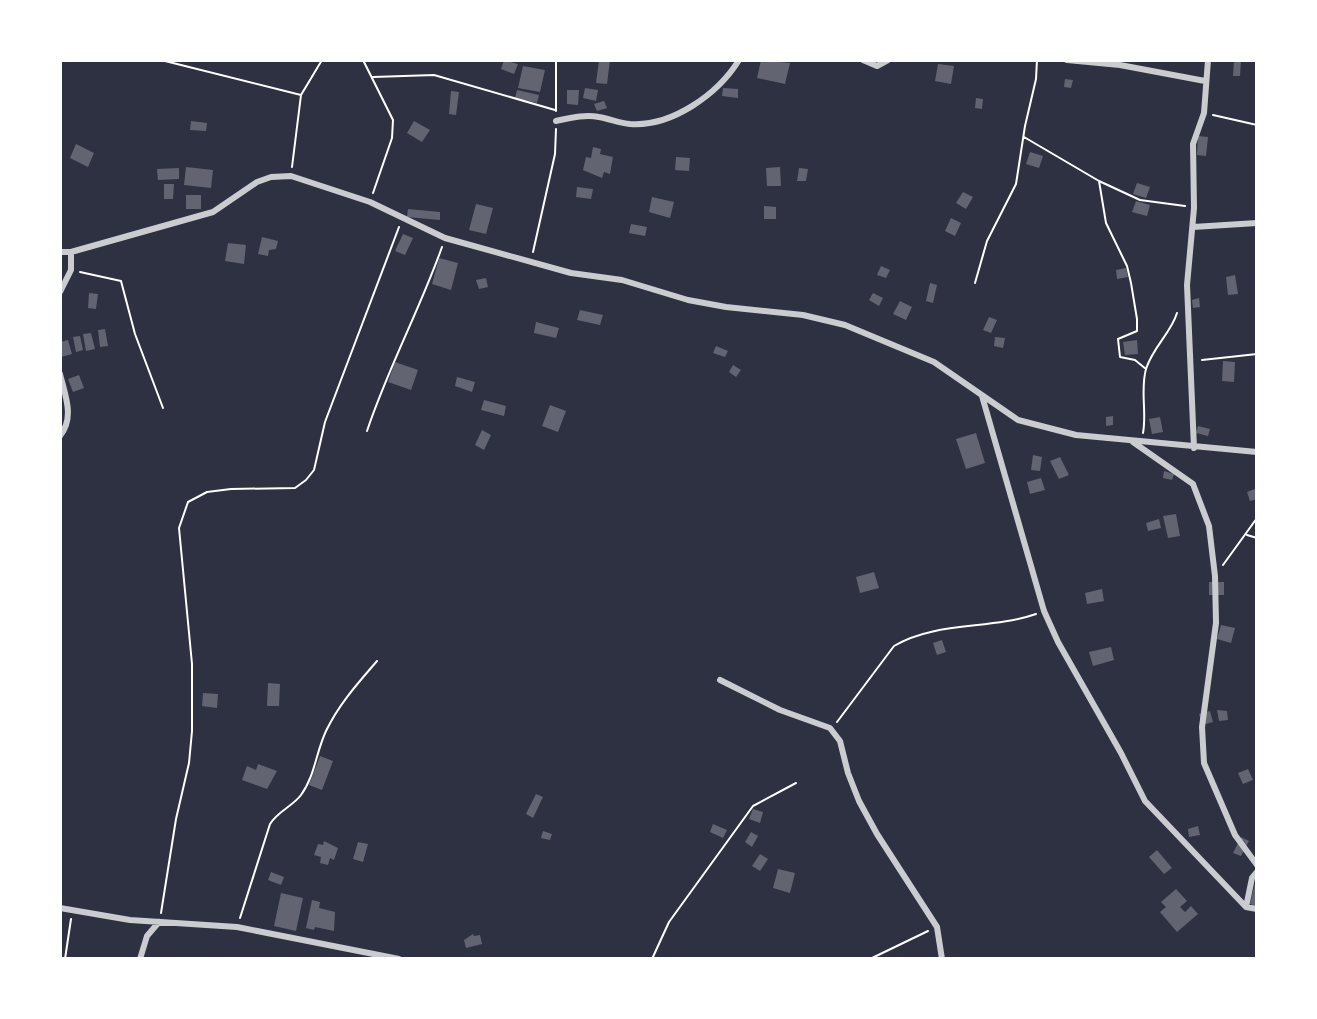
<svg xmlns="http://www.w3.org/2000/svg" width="1317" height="1019" viewBox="0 0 1317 1019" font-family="Raleway,sans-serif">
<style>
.building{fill:#626471}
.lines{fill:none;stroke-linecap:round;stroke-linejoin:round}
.path{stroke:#fff;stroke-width:2}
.minor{stroke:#caccd0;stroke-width:6}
</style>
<rect width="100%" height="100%" fill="#2d3142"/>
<!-- building -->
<path class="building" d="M504 60 518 64 514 74 501 69Z
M599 60H610L607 84 596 83Z
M761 60 790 63 785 84 757 78Z
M1234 60 1241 61 1240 76H1233Z
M938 64 954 66 951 84 935 81Z
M523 66 545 70 540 92 518 88Z
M1065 79 1073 80 1071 88 1064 87Z
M585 88 598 90 596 101 583 98Z
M723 88 738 89V98L722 96Z
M517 90 539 95 537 103 515 98Z
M567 90H579L578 105 567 104Z
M451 91 459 92 456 115 449 114Z
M976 98 983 99 982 109 975 108Z
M604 101 607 108 597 111 594 104Z
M191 121 207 123 206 131 190 130Z
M414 121 430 130 422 142 407 133Z
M1198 136 1208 137 1206 156 1197 155Z
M76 144 94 153 88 167 70 158Z
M593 147 601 149 600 154 613 157 610 174 604 172 602 178 583 170 586 157 591 158Z
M1030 152 1043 156 1039 168 1026 164Z
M676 157 690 158 689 171 675 170Z
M186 167 213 170 211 188 184 185Z
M780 167 781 186H767L766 168Z
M179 168V179L158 180 157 169Z
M799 168 808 169 806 181H797Z
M1137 183 1150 187 1146 198 1133 194Z
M164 184H174L173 199H164Z
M577 187 593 189 591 199 576 197Z
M963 192 973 197 966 209 956 203Z
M186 195H201V209H186Z
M652 197 674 202 670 218 649 212Z
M1136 201 1150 205 1147 216 1132 212Z
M476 204 493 208 486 234 469 230Z
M764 206 776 207V219H764Z
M408 209 440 212V220L407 217Z
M951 218 961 223 955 236 945 231Z
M631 224 647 227 645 236 629 233Z
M403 234 413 238 405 255 395 251Z
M262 237 278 241 276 249 269 250 268 256 258 254Z
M228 243 246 245 244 264 225 261Z
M439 258 458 263 451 290 432 284Z
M881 266 890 270 886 278 877 275Z
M1126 268 1128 277 1117 279 1116 270Z
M1235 275 1238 294 1228 295 1226 277Z
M486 278 488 287 479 289 476 280Z
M930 283 937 285 933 303 926 301Z
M89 293 98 294 96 309 88 308Z
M873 293 883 298 879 306 869 300Z
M1199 298 1200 307 1193 308 1192 300Z
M900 301 912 307 906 320 893 314Z
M580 310 603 315 600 325 577 320Z
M989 317 997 320 991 333 983 330Z
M536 322 559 328 556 338 534 333Z
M105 329 108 346 100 347 98 330Z
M91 333 95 349 86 351 83 334Z
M80 336 83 350 76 352 73 337Z
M995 337 1005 338 1003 348 994 346Z
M68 340 72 354 61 357 60 342Z
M1137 340 1138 354 1125 355 1123 342Z
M716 346 728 351 725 357 713 353Z
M1223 361 1235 362 1234 382 1222 381Z
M395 362 418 370 411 390 388 382Z
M733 365 741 370 736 377 729 372Z
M79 375 84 388 73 392 68 379Z
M457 377 475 382 472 392 455 386Z
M484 400 506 406 504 416 481 410Z
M550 405 566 411 558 432 542 426Z
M1113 416V425L1106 426V417Z
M1160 417 1163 432 1152 434 1149 419Z
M1198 426 1210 429 1208 436 1196 433Z
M482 430 491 435 484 450 475 445Z
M976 433 985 463 966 469 956 439Z
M1033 455 1042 457 1040 471 1031 470Z
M1060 457 1069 475 1059 479 1050 461Z
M1164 471 1174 474 1172 480 1163 478Z
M1041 478 1045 490 1030 494 1027 482Z
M1257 488V499L1250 501 1247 492Z
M1176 514 1180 536 1168 538 1163 516Z
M1159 519 1161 528 1148 531 1146 523Z
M874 572 879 588 860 593 856 577Z
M1209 582H1224V595H1209Z
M1102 589 1104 601 1087 604 1085 593Z
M1221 625 1235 628 1231 643 1217 639Z
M942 640 946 652 937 655 933 643Z
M1111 647 1114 660 1093 666 1089 652Z
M268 683 280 684 279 706H267Z
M203 693 218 694 217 708 202 706Z
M1217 710 1227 711 1228 720 1219 721Z
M1210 711 1213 722 1202 725 1199 714Z
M320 756 333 761 322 790 309 785Z
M258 764 277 771 267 789 242 780 247 766 256 770Z
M1248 769 1253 780 1243 784 1238 773Z
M536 794 543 797 533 818 526 814Z
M753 809 763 812 760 823 749 819Z
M713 824 727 830 723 838 710 832Z
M1198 826 1200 835 1189 837 1188 829Z
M543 831 552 834 550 840 541 838Z
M751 832 758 836 752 847 745 842Z
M1241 837 1249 841 1241 856 1233 853Z
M324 841 338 848 334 860 330 858 328 865 320 863 321 857 314 855 318 844 323 845Z
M358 842 368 844 363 862 353 859Z
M1157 850 1172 868 1164 874 1149 857Z
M760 854 768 859 760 871 752 866Z
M778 869 795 873 790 893 773 888Z
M271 872 284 877 281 885 268 880Z
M1256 879H1257V906L1250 904Z
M1176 889 1187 901 1180 907 1185 912 1191 906 1198 914 1177 932 1160 912 1166 907 1161 902Z
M281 893 303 898 296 931 274 926Z
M312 900 320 902 319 908 335 912 334 931 315 927 314 930 306 928Z
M473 934 474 936 480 935 482 944 466 948 464 940Z"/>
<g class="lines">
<!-- path -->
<path class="path" d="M161 60 301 95
M363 60 393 120 392 138 373 193
M556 60V111
M373 77 434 75 555 110
M1213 115 1257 125
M1024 137 1099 181 1140 200 1185 206
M292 167 301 95 322 60
M1099 181 1106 223 1127 266 1131 283 1137 319V331L1118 339 1120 357 1135 360 1146 369
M533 252 555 154 556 129
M80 272 121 281 135 334 163 408
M975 283 987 241 1016 184 1025 126 1036 79 1037 60
M1202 360 1257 354
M367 431C388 368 420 309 442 247
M1143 433C1147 412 1140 390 1146 369 1153 347 1171 333 1177 313
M1247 535 1257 538
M1223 565 1257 518
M837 722 894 646C936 621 990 630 1036 614
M161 913 176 819 189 763 192 731V664L179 528 188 502 207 492 231 489 295 488 306 480 314 470 325 422 399 227
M240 918 270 824C278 811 293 806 301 795 315 776 316 752 326 731 339 704 358 683 377 661
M65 959 71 919
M652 959 669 922 753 806 796 783
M870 959 928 931"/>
<!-- minor -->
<path class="minor" d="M863 60 877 66 888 60
M1067 60 1120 65 1205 81
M556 121C570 118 585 114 599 117 610 119 620 123 630 124 672 127 718 94 739 60
M1193 227 1257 223
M60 252H71L213 212 257 182 271 177 291 176 370 202 445 238 571 273 622 280 688 300 726 307 803 315 845 325 934 362 1018 420 1076 435 1257 452
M60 292 71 270V252
M60 374C65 395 75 417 60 436
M982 396 1044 611 1058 642 1121 753 1145 801 1246 907 1257 909
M1133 442 1193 484 1209 526 1215 576 1216 623 1202 727 1204 763 1235 835 1257 865
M1194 448 1187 285 1194 208 1193 144 1204 113 1208 60
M720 680 780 710 830 728 840 741 848 773 859 801 877 834 937 927 942 959
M1246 907 1252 878 1257 872
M60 908 130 920 237 927 399 959
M140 959 147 936 159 922"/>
</g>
<!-- border -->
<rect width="1317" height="1019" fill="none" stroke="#ffffff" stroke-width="124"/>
</svg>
